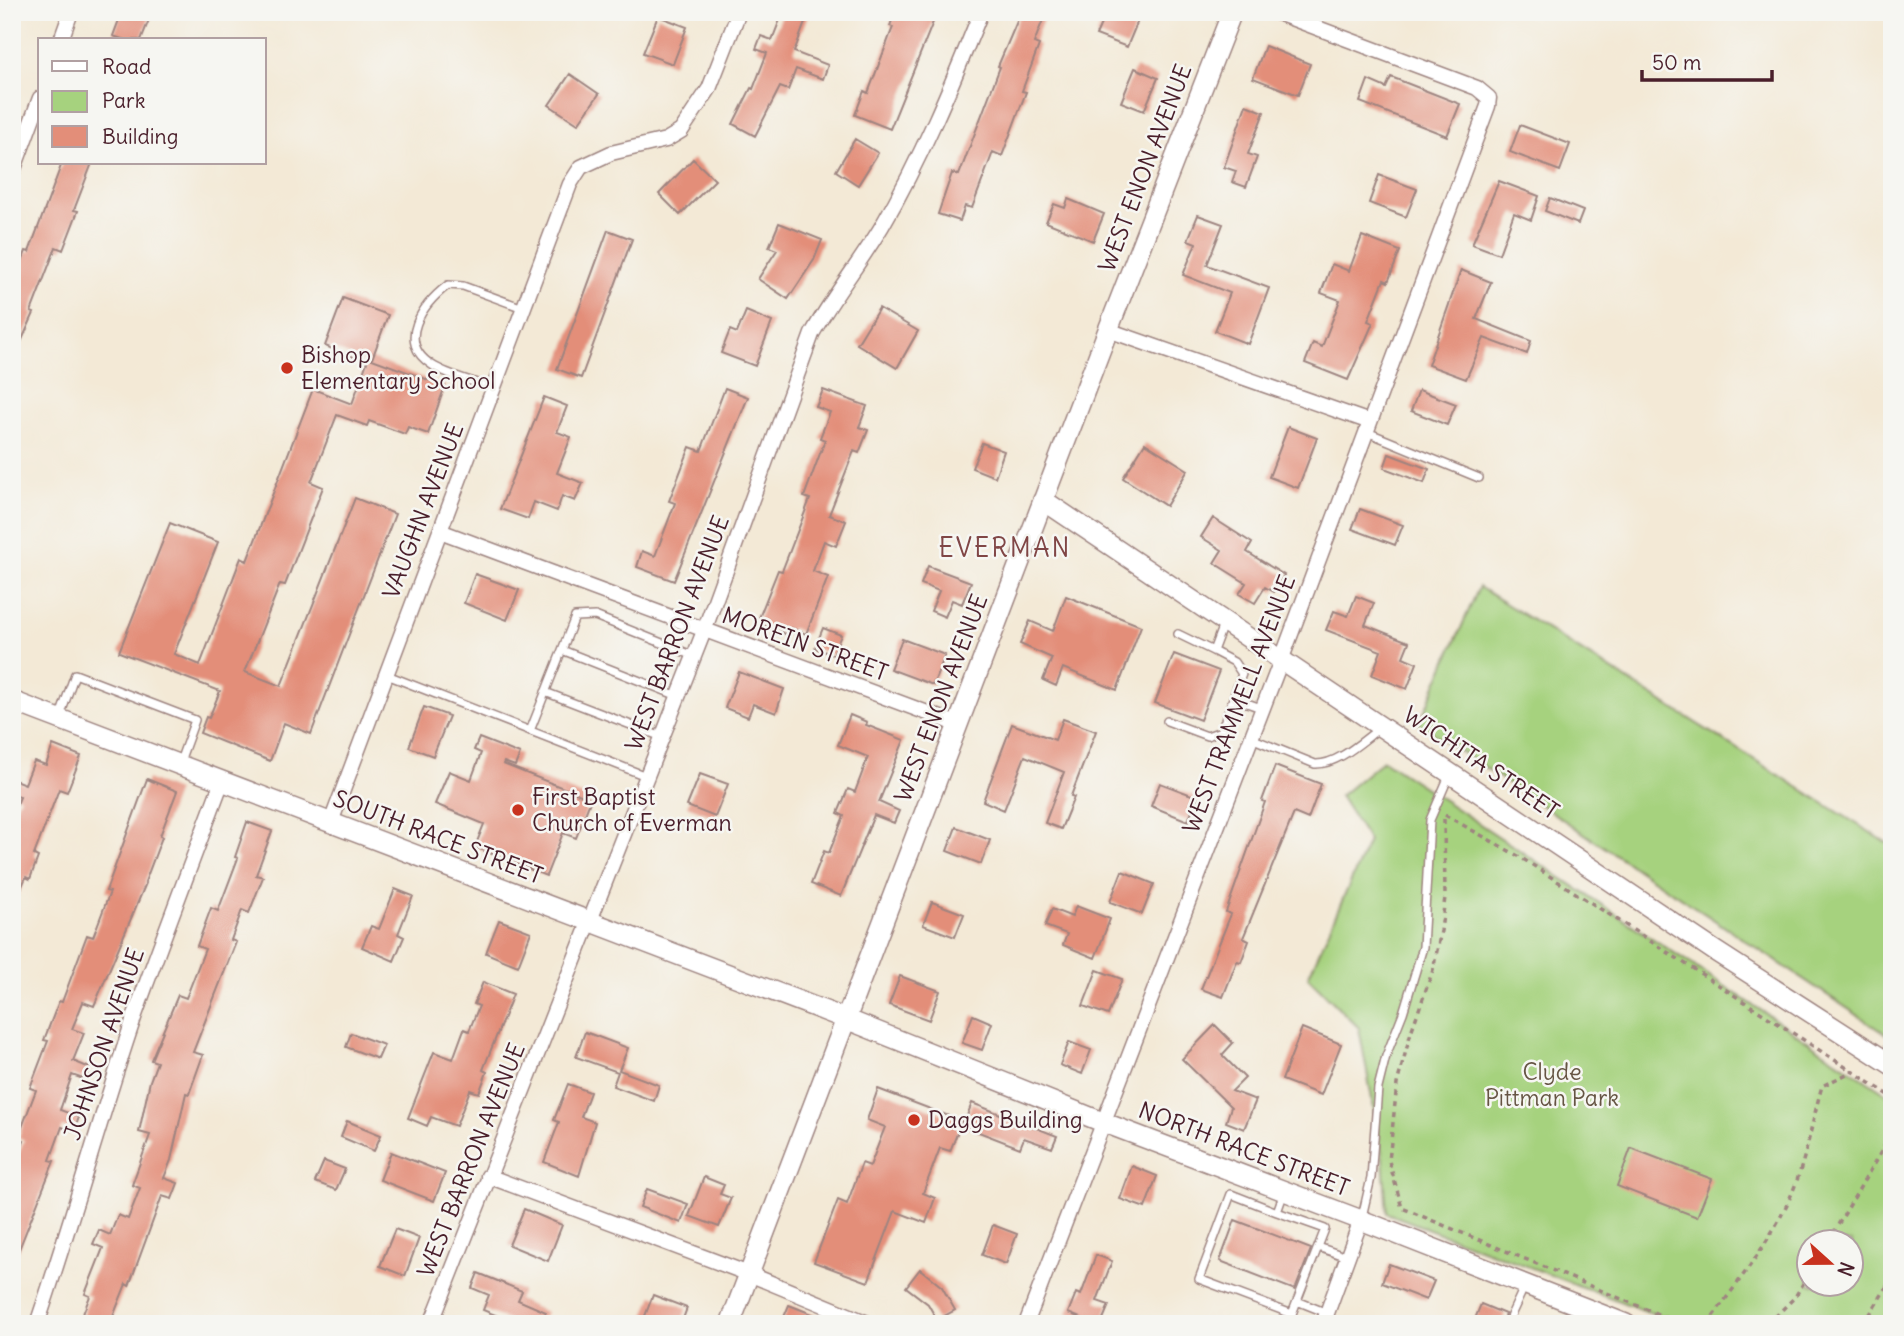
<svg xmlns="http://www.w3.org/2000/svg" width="1904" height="1336" viewBox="0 0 1904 1336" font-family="Delius,sans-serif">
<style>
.green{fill:#a6d27e;stroke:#787854;stroke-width:2;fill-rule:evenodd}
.building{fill:#e38e79}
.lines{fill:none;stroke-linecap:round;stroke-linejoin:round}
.lane-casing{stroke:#9e8480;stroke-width:10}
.street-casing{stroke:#9e8480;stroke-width:17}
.secondary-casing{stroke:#9e8480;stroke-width:22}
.path{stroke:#9e8480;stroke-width:3.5;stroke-dasharray:5 5;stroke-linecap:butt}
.lane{stroke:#fff;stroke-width:7}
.street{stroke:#fff;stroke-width:14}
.secondary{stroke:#fff;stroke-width:19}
.poi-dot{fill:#c8321e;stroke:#f6f6f2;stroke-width:2.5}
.labels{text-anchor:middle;stroke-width:5;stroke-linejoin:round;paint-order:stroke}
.street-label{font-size:23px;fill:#4a1f2b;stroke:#f6f6f2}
.poi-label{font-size:23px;fill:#4a1f2b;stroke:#f6f6f2;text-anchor:start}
.park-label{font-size:23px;fill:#654;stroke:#f6f6f2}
.quarter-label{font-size:26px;letter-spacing:2px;fill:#804646;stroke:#f6f6f2}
</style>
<rect width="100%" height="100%" fill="#f6f6f2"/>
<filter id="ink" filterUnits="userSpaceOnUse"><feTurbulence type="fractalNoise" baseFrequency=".0143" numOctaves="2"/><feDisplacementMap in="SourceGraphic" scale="14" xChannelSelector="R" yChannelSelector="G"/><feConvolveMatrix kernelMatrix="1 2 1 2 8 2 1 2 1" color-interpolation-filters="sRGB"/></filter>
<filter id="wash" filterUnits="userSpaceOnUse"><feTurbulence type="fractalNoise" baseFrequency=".00686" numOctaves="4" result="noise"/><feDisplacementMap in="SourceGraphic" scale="28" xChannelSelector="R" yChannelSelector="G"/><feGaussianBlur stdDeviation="1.57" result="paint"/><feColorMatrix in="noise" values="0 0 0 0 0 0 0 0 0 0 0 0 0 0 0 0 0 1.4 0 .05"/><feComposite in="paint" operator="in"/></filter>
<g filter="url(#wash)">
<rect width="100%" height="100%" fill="#f3e9d6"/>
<!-- green -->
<path class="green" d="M1479 587 1892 846V1038L1419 724Z
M1383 760 1892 1097V1324H1680L1387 1213 1383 1159 1359 1028 1308 977 1369 841 1340 796ZM1810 1242H1852V1284H1810Z"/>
<g id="blocks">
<!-- building -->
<path class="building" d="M122 12H152L141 40H125L113 36Z
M783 12H809L794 52 828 65 823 79 796 69 788 90 780 87 755 136 733 124 751 88 753 89 767 53 756 49 761 36 772 40Z
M895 12H937L890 129 855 115 864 91 868 93 893 27 890 26Z
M1021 12H1046L1034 43 1039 45 1022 91 1026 92 1002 156 993 152 972 208 965 206 960 221 938 214 952 173 959 175 1000 67 998 66Z
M1106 12H1126L1139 18 1127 47 1096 35Z
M658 16 687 27 673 64 643 53Z
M1265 46 1310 64 1298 95 1253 78Z
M1135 68 1158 78 1144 111 1121 102Z
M570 74 599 94 578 124 549 105Z
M1391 77 1460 104 1447 136 1360 102 1368 80 1386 88Z
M1246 105 1264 112 1248 154 1257 157 1246 187 1232 182 1236 171 1224 167Z
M1520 125 1570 144 1560 171 1510 152Z
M855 139 878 153 858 185 836 171Z
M693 159 715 180 680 215 659 194Z
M62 163H92L74 210 78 211 63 250 56 247 31 312 34 313 12 362V288L26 251 29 252Z
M1379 175 1417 189 1406 217 1369 203Z
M1499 181 1539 196 1531 220 1514 213 1499 254 1472 244Z
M1550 198 1583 211 1578 224 1545 211Z
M1068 199 1104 214 1093 241 1046 222 1054 204 1065 208Z
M1198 215 1223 224 1207 265 1269 288 1248 344 1215 331 1230 293 1183 275 1196 243 1188 240Z
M779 223 822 240 814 260 788 299 758 279 777 250 769 247Z
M608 230 632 239 581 378 557 369Z
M1362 236 1400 251 1388 282 1384 280 1368 321 1373 323 1348 380 1305 363 1313 343 1322 347 1340 300 1321 293 1332 264 1349 271Z
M1461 270 1491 282 1476 319 1531 341 1527 354 1484 338 1466 379 1428 365Z
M343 298 388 315 372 359 445 386 428 434 408 427 405 434 369 421 367 426 337 415 311 482 323 487 285 585 280 584 245 672 281 686 355 498 395 514 311 734 284 723 270 761 200 733 206 717 209 718 220 691 119 652 170 523 218 542 174 654 200 665 241 558 247 561 313 389 352 404 367 362 325 346Z
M879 308 918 331 897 368 857 344Z
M746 311 772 322 755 366 721 353 730 330 737 333Z
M725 388 748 397 674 581 637 567 642 551 655 556 675 503 669 501 690 447 701 451Z
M823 390 867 406 859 427 868 430 859 453 854 451 829 515 846 521 836 546 824 541 813 571 828 577 806 634 791 628 788 635 757 623 778 570 782 571 810 499 804 497 825 440 820 438 830 412 816 407Z
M1419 390 1456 404 1447 425 1411 411Z
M544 397 567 406 557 432 571 437 557 473 583 483 575 501 562 496 557 511 534 502 528 519 500 509Z
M1288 427 1317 438 1298 488 1269 477Z
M982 443 1004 451 995 477 972 468Z
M1145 443 1188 470 1166 506 1123 478Z
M1389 454 1429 469 1424 483 1384 468Z
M1360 509 1403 525 1395 545 1352 529Z
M1213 518 1252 543 1247 552 1284 575 1274 592 1265 587 1255 603 1239 594 1246 583 1214 563 1222 550 1201 537Z
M928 566 971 582 962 604 952 600 945 617 931 611 939 591 921 584Z
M475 574 519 590 507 620 464 603Z
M1066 596 1141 626 1117 690 1063 668 1056 686 1043 680 1052 658 1020 644 1030 621 1053 631Z
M1356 596 1374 603 1365 625 1409 642 1403 657 1417 663 1407 689 1372 675 1381 651 1326 630 1334 611 1348 616Z
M823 628 841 635 833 655 815 648Z
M902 639 945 655 933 685 890 669Z
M1174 654 1219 671 1200 720 1155 703Z
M739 672 784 689 776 713 753 704 748 717 725 708Z
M424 707 449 716 433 756 409 747Z
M850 715 867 722 866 725 904 740 879 802 899 811 894 823 874 815 841 896 811 884 824 851 829 853 844 816 838 813 848 789 855 792 868 757 838 745Z
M1063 719 1096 731 1071 796 1074 797 1061 829 1045 823 1064 772 1025 756 1004 810 983 801 1012 724 1055 740Z
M479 738 520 754 515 766 504 762 503 764 591 799 576 838 563 833 546 876 475 847 484 824 435 804 449 771 471 780 481 753 474 750Z
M53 745 81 756 67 792 59 789 34 855 38 857 30 879 26 877 12 909V816L20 797 12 794V779L25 784 34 761 46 765Z
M1275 766 1321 784 1308 819 1294 813 1243 938 1249 941 1241 962 1237 961 1223 997 1201 989 1231 914 1226 912 1265 802 1262 801Z
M700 774 728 784 715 817 687 806Z
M147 779 177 791 160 836 162 837 145 882 146 883 94 1006 83 1002 72 1029 84 1033 73 1061 90 1068 86 1080 72 1075 60 1110 79 1117 74 1131 62 1127 50 1160 54 1161 12 1267V1209L19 1192 12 1190V1171L24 1140 18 1138 36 1090 30 1088 48 1041 44 1040 59 1001 62 1002 87 935 93 937 110 892 106 891Z
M1160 783 1197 797 1188 821 1151 806Z
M247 822 272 831 256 875 263 877 249 913 242 910 231 940 236 942 193 1052 203 1055 189 1094 186 1093 171 1160 164 1178 178 1183 172 1199 162 1196 129 1286 126 1284 110 1324H79L90 1296 85 1294 103 1248 93 1244 99 1230 110 1235 118 1215 128 1219 140 1188 132 1185 150 1135 139 1132 150 1081 157 1062 151 1060 178 995 186 998 205 949 197 946 211 908 218 911 238 858 235 857Z
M956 827 990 840 981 864 947 851Z
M1122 871 1154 884 1142 914 1110 902Z
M395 889 413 896 398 934 404 937 394 961 362 947 371 926 379 929Z
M932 902 964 914 955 937 923 925Z
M1076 906 1110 919 1095 958 1063 945 1067 934 1045 926 1052 909 1072 917Z
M499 920 531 932 518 966 486 953Z
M1097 970 1122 979 1108 1015 1083 1006Z
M900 976 940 991 929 1020 889 1005Z
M483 982 513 994 483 1070 487 1072 479 1093 470 1090 456 1126 431 1117 427 1126 408 1118 434 1052 453 1059 464 1029 469 1031 479 1006 474 1004Z
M973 1015 992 1023 982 1050 962 1043Z
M1215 1025 1233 1043 1222 1055 1245 1078 1232 1091 1256 1100 1244 1129 1226 1122 1231 1107 1182 1059Z
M1302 1028 1341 1044 1321 1095 1282 1080Z
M585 1032 628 1048 619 1070 659 1085 654 1101 613 1086 618 1072 576 1057Z
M351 1033 384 1045 378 1059 346 1047Z
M1069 1042 1091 1050 1082 1074 1060 1065Z
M568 1084 590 1092 581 1117 595 1122 579 1176 544 1162 559 1122 554 1120Z
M878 1089 962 1121 950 1151 940 1148 923 1193 935 1198 926 1223 895 1211 868 1282 814 1262 838 1200 847 1204 862 1163 870 1166 885 1127 867 1120Z
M972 1103 1057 1136 1052 1148 1024 1138 1020 1148 963 1126Z
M347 1121 381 1135 374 1151 341 1137Z
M1631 1148 1712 1179 1697 1217 1617 1186Z
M391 1152 445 1173 434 1201 380 1180Z
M324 1161 345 1169 336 1190 315 1182Z
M1132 1166 1157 1176 1145 1208 1120 1199Z
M704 1177 724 1185 720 1194 731 1198 719 1227 689 1216Z
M647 1189 688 1204 681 1223 640 1207Z
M524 1209 562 1225 548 1261 509 1245Z
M1235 1220 1311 1249 1295 1290 1220 1261Z
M993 1225 1017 1234 1006 1264 982 1255Z
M395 1229 419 1238 405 1276 380 1266Z
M1096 1255 1112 1261 1097 1301 1109 1305 1101 1324H1095L1068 1313 1076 1293 1081 1295Z
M1389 1264 1434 1281 1426 1300 1382 1283Z
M920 1269 942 1287 955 1310 937 1320 928 1304 906 1287Z
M478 1273 522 1291 518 1300 546 1312 541 1324H517L483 1310 489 1295 472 1288Z
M653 1295 687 1308 681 1324H642Z
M1481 1304 1505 1314 1501 1324H1473Z
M789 1305 835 1323V1324H781Z"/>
</g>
</g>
<g filter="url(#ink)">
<use href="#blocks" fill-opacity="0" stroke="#9e8480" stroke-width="2"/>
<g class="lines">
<!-- lane casing -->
<g class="lane-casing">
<path id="lane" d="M494 389C474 381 449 376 432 365 395 342 423 304 448 285L463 286 523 308
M1367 432 1479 478
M1178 634 1213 651 1224 622
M562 650 678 696
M387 675 646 776
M545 692 662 737
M1233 698 1261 708
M59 719 75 674 195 720 179 764
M1167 721 1207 736 1221 731 1242 674 1234 662 1213 651
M530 731 575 617 595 616 694 656
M1251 738 1315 764C1338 765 1363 740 1380 728
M1284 1192 1277 1212 1325 1229 1318 1247 1347 1257
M1277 1212 1231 1194 1199 1279 1292 1314 1297 1301 1327 1313
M1362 1217 1371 1178 1378 1088 1386 1056 1403 1013 1423 947 1430 820 1449 776
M1297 1301 1318 1247
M1507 1324 1525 1285"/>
</g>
<!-- street casing -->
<g class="street-casing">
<path id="street" d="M61 40 71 12
M12 174 40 98
M1108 330 1370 422
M440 531 957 724
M331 822 570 184 581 167 611 153 666 140 681 131 709 89 739 12
M488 1176 749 1274 870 1324
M37 1324C72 1222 100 1117 135 1015 163 937 193 859 222 781
M431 1324 704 631 812 334C833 296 860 263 882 226 921 159 952 84 981 12
M1026 1324 1282 658 1488 106 1489 98 1477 88 1275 12
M1323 1324 1361 1220"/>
</g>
<!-- secondary casing -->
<g class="secondary-casing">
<path id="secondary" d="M1043 500 1715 951 1892 1065
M12 701 846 1019 1105 1123 1361 1220 1626 1324
M730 1324 1108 330 1232 12"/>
</g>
<!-- path -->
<path class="path" d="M1445 815 1520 857 1892 1097
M1444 819 1445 897 1441 931 1433 970 1411 1032 1397 1084 1389 1161 1402 1208 1682 1324
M1828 1242 1892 1133
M1707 1324C1741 1278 1784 1225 1800 1171 1809 1143 1814 1114 1822 1086L1853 1071
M1768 1324 1795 1297 1810 1272
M1864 1324 1892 1278"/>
<!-- lane -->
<use href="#lane" class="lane"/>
<!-- street -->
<use href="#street" class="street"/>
<!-- secondary -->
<use href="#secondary" class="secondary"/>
</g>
</g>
<!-- markers -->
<g class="poi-dot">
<circle cx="287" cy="368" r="7"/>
<circle cx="518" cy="810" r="7"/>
<circle cx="914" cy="1120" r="7"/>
</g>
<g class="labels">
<!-- street labels -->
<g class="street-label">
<text transform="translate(1145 168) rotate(-69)" y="8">WEST ENON AVENUE</text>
<text transform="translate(423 511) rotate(-69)" y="8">VAUGHN AVENUE</text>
<text transform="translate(677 633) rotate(-69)" y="8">WEST BARRON AVENUE</text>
<text transform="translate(805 644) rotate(20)" y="8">MOREIN STREET</text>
<text transform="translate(941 698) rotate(-69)" y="8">WEST ENON AVENUE</text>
<text transform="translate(1239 704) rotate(-69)" y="8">WEST TRAMMELL AVENUE</text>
<text transform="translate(1481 763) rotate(34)" y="8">WICHITA STREET</text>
<text transform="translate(438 837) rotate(21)" y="8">SOUTH RACE STREET</text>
<text transform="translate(104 1044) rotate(-71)" y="8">JOHNSON AVENUE</text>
<text transform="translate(1244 1149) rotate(21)" y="8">NORTH RACE STREET</text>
<text transform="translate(471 1160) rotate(-68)" y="8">WEST BARRON AVENUE</text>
</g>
<!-- poi labels -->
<g class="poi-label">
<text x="301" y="363">Bishop<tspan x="301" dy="26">Elementary School</tspan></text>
<text x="532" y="805">First Baptist<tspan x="532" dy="26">Church of Everman</tspan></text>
<text x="928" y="1128">Daggs Building</text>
</g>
<!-- park labels -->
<g class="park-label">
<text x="1552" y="1080">Clyde<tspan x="1552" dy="26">Pittman Park</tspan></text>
</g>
<!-- quarter labels -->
<g class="quarter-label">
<text x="1005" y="557">EVERMAN</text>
</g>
</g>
<!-- margin -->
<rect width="1904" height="1336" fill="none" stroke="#f6f6f2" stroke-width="42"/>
<!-- legend -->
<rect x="38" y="38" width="228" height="126" fill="#f6f6f2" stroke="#b1a0a2" stroke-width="2"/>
<rect x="52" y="61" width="35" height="10" fill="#ffffff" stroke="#b1a0a2" stroke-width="2"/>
<text x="102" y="74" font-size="21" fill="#4a1f2b">Road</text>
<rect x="52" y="91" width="35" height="21" fill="#a6d27e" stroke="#b1a0a2" stroke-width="2"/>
<text x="102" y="108" font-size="21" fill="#4a1f2b">Park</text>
<rect x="52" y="126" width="35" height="21" fill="#e38e79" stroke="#b1a0a2" stroke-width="2"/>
<text x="102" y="144" font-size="21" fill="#4a1f2b">Building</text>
<!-- north arrow -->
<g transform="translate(1830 1263) rotate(111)"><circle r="33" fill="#f6f6f2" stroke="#b1a0a2" stroke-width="2"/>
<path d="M0-5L12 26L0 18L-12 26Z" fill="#c8321e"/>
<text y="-10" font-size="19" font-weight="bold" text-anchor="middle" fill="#4a1f2b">N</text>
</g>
<!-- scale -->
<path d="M1642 70v10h130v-10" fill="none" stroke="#4a1f2b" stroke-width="3.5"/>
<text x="1652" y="70" font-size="21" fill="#4a1f2b" stroke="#f6f6f2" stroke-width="5" paint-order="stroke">50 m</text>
</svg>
